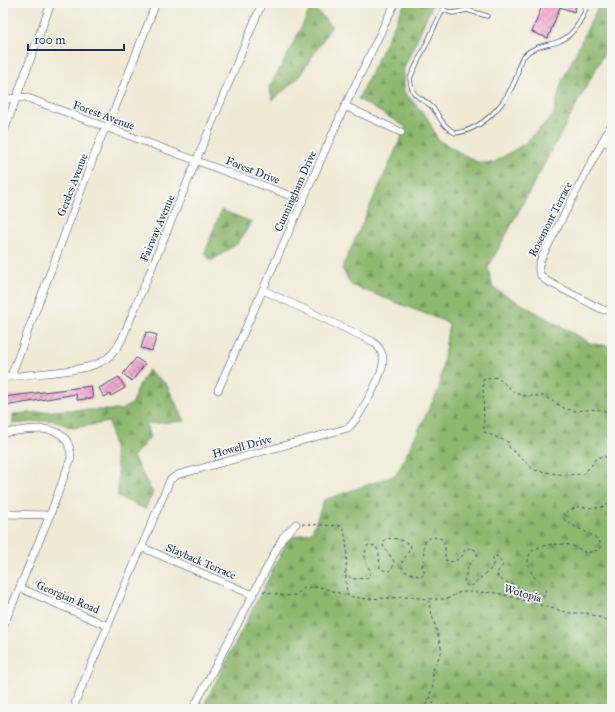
<svg xmlns="http://www.w3.org/2000/svg" width="615" height="712" viewBox="0 0 615 712" font-family="'IM FELL Great Primer',serif">
<style>
.forest{fill:url(#forest-firs);stroke:#547466}
.building{fill:url(#building-cross-hatch)}
.lines{fill:none;stroke-linecap:round;stroke-linejoin:round}
.lane-casing{stroke:#3b4b70;stroke-width:5}
.street-casing{stroke:#3b4b70;stroke-width:8}
.path{stroke:#3b4b70;stroke-width:1;stroke-dasharray:3 3;stroke-linecap:butt}
.lane{stroke:#fff;stroke-width:3.5}
.street{stroke:#fff;stroke-width:7}
.labels{text-anchor:middle;stroke-width:3.5;stroke-linejoin:round;paint-order:stroke}
.street-label{font-size:11px;fill:#1b2f5e;stroke:#f6f6f2}
</style>
<defs>
<pattern id="forest-firs" width="22" height="20" patternUnits="userSpaceOnUse"><rect width="22" height="20" fill="#8db86e"/><path d="M5 1l3.5 6h-7zM16 11l3.5 6h-7z" fill="#72965e"/></pattern>
<pattern id="building-cross-hatch" width="8" height="8" patternUnits="userSpaceOnUse"><rect width="8" height="8" fill="#f4a7cf"/><path d="M0 0l8 8M0 8l8-8" fill="none" stroke="#c588ab"/></pattern>
</defs>
<rect width="100%" height="100%" fill="#f6f6f2"/>
<filter id="ink" filterUnits="userSpaceOnUse"><feTurbulence type="fractalNoise" baseFrequency=".025" numOctaves="2"/><feDisplacementMap in="SourceGraphic" scale="8" xChannelSelector="R" yChannelSelector="G"/><feConvolveMatrix kernelMatrix="1 2 1 2 8 2 1 2 1" color-interpolation-filters="sRGB"/></filter>
<filter id="wash" filterUnits="userSpaceOnUse"><feTurbulence type="fractalNoise" baseFrequency=".012" numOctaves="4" result="noise"/><feDisplacementMap in="SourceGraphic" scale="16" xChannelSelector="R" yChannelSelector="G"/><feGaussianBlur stdDeviation="0.9" result="paint"/><feColorMatrix in="noise" values="0 0 0 0 0 0 0 0 0 0 0 0 0 0 0 0 0 1.4 0 .05"/><feComposite in="paint" operator="in"/></filter>
<g filter="url(#wash)">
<rect width="100%" height="100%" fill="#f0e9d4"/>
<!-- forest -->
<path class="forest" d="M405 3H433L404 68V92L427 117 438 140 477 162 493 163 524 144 553 116 562 81 600 3H612V39L488 268 493 288 592 344 612 346V709H202L289 538 312 532 324 500 396 475 439 389 449 323 351 285 342 268 406 127 358 99Z
M312 6 332 26 298 78 273 100 269 87 285 60Z
M221 210 252 222 238 243 211 261 205 253Z
M148 370 166 384 185 421 146 424 150 437 133 457 153 493 145 509 118 497V471L109 422 73 428 51 420 13 424V414L69 410H121L133 403 136 390Z"/>
<g id="blocks">
<!-- building -->
<path class="building" d="M543 3H577L574 12 560 7 548 38 532 32Z
M146 332 157 335 152 351 141 348Z
M136 358 145 364 132 381 123 374Z
M119 377 125 388 111 396 110 394 104 397 99 388Z
M91 386 93 398 77 400 76 394 5 406 4 397Z"/>
</g>
</g>
<g filter="url(#ink)">
<use href="#blocks" fill-opacity="0" stroke="#3b4b70" stroke-width="1"/>
<g class="lines">
<!-- lane casing -->
<g class="lane-casing">
<path id="lane" d="M446 3 410 78C412 100 420 95 432 107 442 118 439 123 455 133 484 130 507 102 517 76 519 68 518 62 524 56 534 45 547 46 560 41 575 34 583 18 588 3
M443 10 453 13 467 10 487 16"/>
</g>
<!-- street casing -->
<g class="street-casing">
<path id="street" d="M3 96 9 99 25 97 302 200
M345 106 401 132
M612 123 541 259C537 267 538 274 545 280L603 310H612
M3 134 51 3
M602 141 612 145
M11 376 102 135 110 121 156 3
M3 378C28 373 81 373 101 362 111 357 117 349 122 339L262 3
M218 390 345 106 395 3
M3 433C29 430 70 418 71 458L50 515 3 627
M3 514 50 515
M141 547 253 595
M20 588 108 626
M75 709V703L170 480 177 475 348 428C358 420 383 375 383 362 384 354 379 346 372 341L263 290
M193 709 283 537 296 524"/>
</g>
<!-- path -->
<path class="path" d="M612 413 597 409 576 411 566 409 543 396H525L515 393 497 377 483 380 484 432 508 442 509 447 534 470 564 475 583 474 592 465 593 461 600 457H612
M302 524 342 526C352 550 342 571 348 596L366 599 409 597 428 599H447L460 592H478L497 593 569 613H587L612 622
M344 572 352 579 368 578 371 572C365 561 362 556 368 545L376 546 379 554 380 568 388 572 393 567 394 561 383 546 384 540C394 536 402 540 411 545 410 553 403 557 401 566L404 571 421 577 425 573 422 567C425 558 422 547 426 539L434 537 442 539 445 545V560L454 562 462 556 466 548 474 549 478 556 468 566 464 583 468 586 474 585C480 575 497 571 493 557L497 556 503 565 497 573 498 578 541 599 545 595 546 588C542 584 536 580 533 575 515 546 550 542 570 545 575 546 581 550 586 553L599 550 601 544C594 531 573 530 562 517L563 514 577 507 599 508 612 503
M263 591 284 596 295 595 304 588 320 587 348 596
M430 696 436 709
M421 709 427 703 433 686V670L442 651 428 600"/>
<!-- lane -->
<use href="#lane" class="lane"/>
<!-- street -->
<use href="#street" class="street"/>
</g>
</g>
<g class="labels">
<!-- street labels -->
<g class="street-label">
<text transform="translate(104 115) rotate(20)" y="4">Forest Avenue</text>
<text transform="translate(253 170) rotate(21)" y="4">Forest Drive</text>
<text transform="translate(72 185) rotate(-69)" y="4">Gerdes Avenue</text>
<text transform="translate(295 191) rotate(-66)" y="4">Cunningham Drive</text>
<text transform="translate(550 219) rotate(-63)" y="4">Rosemont Terrace</text>
<text transform="translate(157 228) rotate(-67)" y="4">Fairway Avenue</text>
<text transform="translate(242 446) rotate(-15)" y="4">Howell Drive</text>
<text transform="translate(201 561) rotate(23)" y="4">Slayback Terrace</text>
<text transform="translate(523 593) rotate(16)" y="4">Wotopia</text>
<text transform="translate(68 597) rotate(23)" y="4">Georgian Road</text>
</g>
</g>
<!-- margin -->
<rect width="615" height="712" fill="none" stroke="#f6f6f2" stroke-width="16"/>
<!-- scale -->
<path d="M28 44v6h96v-6" fill="none" stroke="#1b2f5e" stroke-width="2"/>
<text x="34" y="44" font-size="12" fill="#1b2f5e" stroke="#f6f6f2" stroke-width="3" paint-order="stroke">100 m</text>
</svg>
